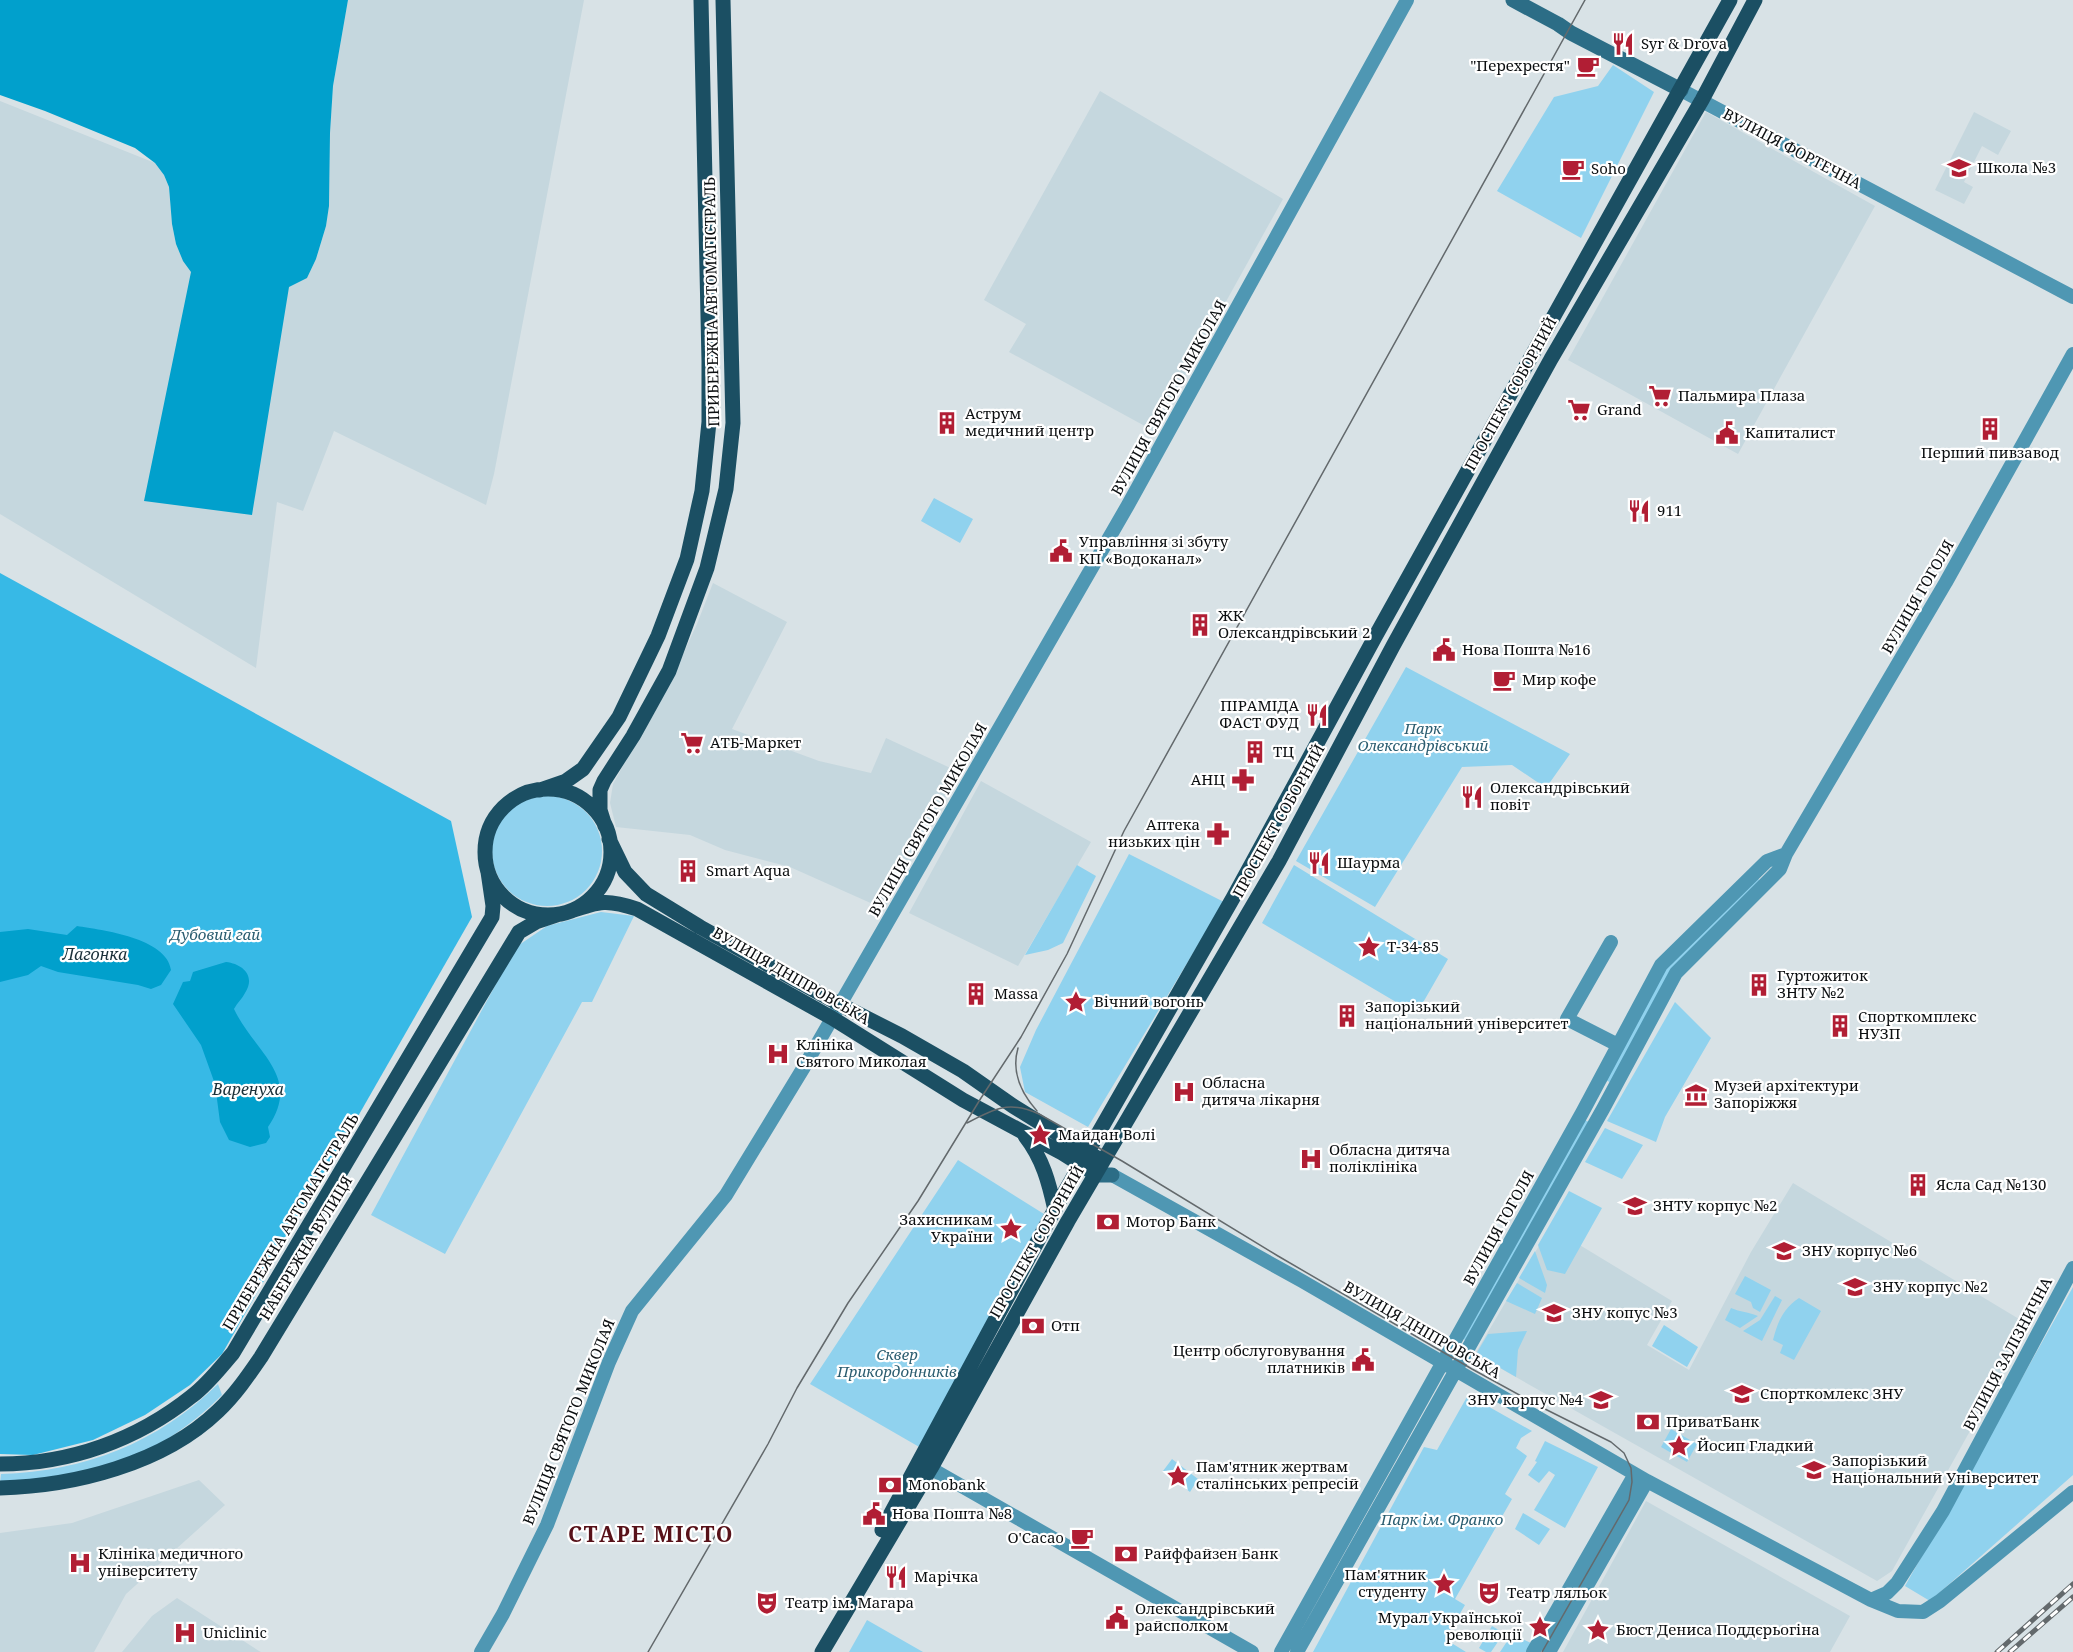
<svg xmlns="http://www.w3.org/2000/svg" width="2073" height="1652" viewBox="0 0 2073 1652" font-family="'Noto Serif',serif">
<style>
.built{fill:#c5d7de}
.green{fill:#90d2ee}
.forest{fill:#37b9e6}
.water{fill:#01a0cc}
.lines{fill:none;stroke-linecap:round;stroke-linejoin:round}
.tertiary{stroke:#4f97b3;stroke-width:14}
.secondary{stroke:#2c6d86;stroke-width:15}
.primary{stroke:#1b4f63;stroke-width:15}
.tram{stroke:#63696c;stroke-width:1.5}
.rail-casing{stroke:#63696c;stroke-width:5}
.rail{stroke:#fff;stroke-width:3;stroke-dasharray:9;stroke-linecap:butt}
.labels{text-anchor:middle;stroke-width:4.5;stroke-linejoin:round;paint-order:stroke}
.poi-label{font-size:15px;fill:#0b0e10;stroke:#fff;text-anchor:start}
.street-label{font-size:15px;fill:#0b0e10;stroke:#fff}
.park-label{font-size:15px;font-style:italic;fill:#2b5d70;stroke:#fff}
.water-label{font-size:16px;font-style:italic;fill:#1a2f38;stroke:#fff}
.district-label{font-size:21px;font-weight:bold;letter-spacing:1.5px;fill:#571119;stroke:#fff}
</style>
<rect width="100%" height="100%" fill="#d8e2e6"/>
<!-- built -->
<path class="built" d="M348 0H584L494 474 486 505 334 431 303 511 277 502 256 668 0 514V101L155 163 164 175 169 187 172 224 176 244 183 261 307 278 316 259 326 226 329 206 330 133 333 86Z
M1100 91 1283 199 1154 431 1009 352 1026 324 984 300Z
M1706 112 1875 206 1738 454 1568 360Z
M1974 112 2011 131 1998 155 1982 146 1964 182 1973 187 1964 204 1935 190Z
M713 583 787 622 732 729 819 761 871 773 886 738 959 772 884 909 790 867 725 850 690 835 616 827 610 803 613 784 672 678 697 624Z
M981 781 1091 842 1018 966 909 913Z
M1793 1183 2029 1325 1892 1571 1877 1581 1475 1354 1550 1227 1672 1301 1647 1345 1689 1370 1751 1252Z
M199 1480 225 1505 126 1594 94 1652H0V1533L72 1523Z
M1646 1501 1850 1616 1830 1652H1563Z
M177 1598 259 1651 261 1652H122L152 1616Z"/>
<!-- green -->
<path class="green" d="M1613 65 1654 92 1581 238 1497 191 1554 97 1598 86Z
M934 498 973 519 960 543 921 521Z
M1406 667 1570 754 1546 788 1512 765 1462 767 1375 907 1296 861Z
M492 851a55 55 0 1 1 110 0a55 55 0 1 1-110 0Z
M1129 854 1224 902 1088 1127 1025 1092 1020 1067 1036 1030Z
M1077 865 1096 876 1063 943 1048 950 1025 955Z
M1294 865 1448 959 1417 1013 1413 1012 1262 923Z
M1758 879 1761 881 1671 972 1611 1083 1606 1080 1666 968 1755 880Z
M601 912 634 916 592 1002H582L445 1254 371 1215 516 947 547 926Z
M1675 1002 1711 1038 1665 1117 1656 1142 1607 1121Z
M1583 1119 1589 1122 1469 1342 1463 1339Z
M1605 1128 1643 1145 1622 1179 1585 1162Z
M958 1160 1044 1214 921 1448 810 1384Z
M1569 1191 1602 1208 1565 1274 1547 1270 1538 1245Z
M1535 1251 1547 1285 1545 1293 1519 1278Z
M1745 1276 1771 1290 1760 1312 1753 1308 1751 1302 1735 1294Z
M1517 1283 1542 1298 1535 1314 1506 1301Z
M2073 1287V1475L1930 1601 1905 1586Z
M1775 1296 1782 1300 1762 1341 1743 1331 1760 1320Z
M1799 1298 1821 1311 1794 1360 1780 1353 1783 1345 1773 1340C1778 1321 1783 1309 1799 1298Z
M1731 1308C1740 1312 1749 1312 1758 1316L1740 1328 1725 1320Z
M1664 1325 1698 1347 1687 1367 1652 1346Z
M1527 1331 1518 1350 1516 1377 1476 1354 1488 1334Z
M218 1384 222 1395C192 1426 139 1462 96 1471 65 1477 32 1479 0 1483L1 1474C86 1471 157 1443 218 1384Z
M1468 1395 1532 1431 1521 1438 1516 1448 1527 1456 1505 1494 1512 1499 1455 1599 1465 1605 1445 1639 1466 1652H1313L1424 1447 1437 1450Z
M1671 1429 1697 1444 1687 1462 1661 1447Z
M1545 1441 1598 1467 1565 1528 1534 1510 1555 1475 1549 1471 1539 1483 1528 1475 1537 1462 1535 1461Z
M1172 1459 1198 1479 1190 1492 1163 1471Z
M1523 1513 1550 1529 1539 1545 1515 1529Z
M867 1620 923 1652H849Z
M1492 1626 1504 1633 1491 1652H1486L1479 1648Z
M1512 1634 1531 1643 1526 1652H1500Z"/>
<!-- forest -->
<path class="forest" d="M0 573 451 821 472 917 222 1354 190 1385 145 1415 93 1440 33 1455 0 1454Z"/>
<!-- water -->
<path class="water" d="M0 0H348L333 86 330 133 329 206 326 226 316 259 307 278 289 287 252 515 144 501 191 272 183 261 176 244 172 224 169 187 164 175 155 163 135 148 45 111 0 95Z
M77 926C102 930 167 938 171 970L161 985 151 989 138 985 58 972 41 966 28 975 0 982V932L28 929 67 935Z
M226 962C243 964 256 976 245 993 242 999 237 1003 234 1009 254 1052 303 1076 268 1127L270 1137 266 1143 250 1147 229 1140 220 1122 215 1084 201 1045 173 1004 183 982 190 981 193 972Z"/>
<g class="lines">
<!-- tertiary -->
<path class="tertiary" d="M1681 90 2073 297
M1611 942 1567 1019 1618 1045
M1112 1175 1302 1281 1647 1481 1871 1600 1898 1611 1923 1612 1940 1601 2073 1492
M923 1464 1252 1652
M1871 1600 1887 1593 1897 1583 1943 1511 2073 1268
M481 1652 503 1614 547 1525 609 1362 632 1311 726 1195 804 1067 1128 505 1407 0
M1281 1652 1582 1113 1661 965 1767 861 1786 854
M1297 1652 1603 1109 1676 973 1780 869 1786 854 1946 582 2073 354
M1533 1652 1635 1474
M1549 1652 1647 1481"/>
<!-- secondary -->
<path class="secondary" d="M1513 0 1558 24 1571 33 1681 90
M1097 1175H1112"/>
<!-- primary -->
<path class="primary" d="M485 852a63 63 0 1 1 126 0a63 63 0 1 1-126 0Z
M540 790 566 781 583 769 619 717 658 636 687 559 702 491 709 422V361L701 0
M605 826 600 810V790L604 781 633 736 669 671 707 568 726 489 733 423 723 0
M609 839 625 872 646 894 700 927 839 1004 902 1036 963 1071 1013 1106 1097 1158
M571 911C600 901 607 899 637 909L832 1018 963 1100 1062 1153 1089 1170
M1025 1136C1043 1159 1049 1183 1055 1210
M0 1464C70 1464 137 1440 192 1396 208 1384 220 1368 233 1353L492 917 493 906 488 872
M0 1488C74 1486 163 1464 218 1411 235 1395 248 1376 261 1357L519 932 536 922 557 915
M882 1530 1055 1209 1233 898 1375 637 1730 0
M822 1652 931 1468 1068 1221 1279 861 1393 646 1551 359 1702 100 1755 0"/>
<!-- tram -->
<path class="tram" d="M1018 1048C1011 1072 1021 1093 1037 1111
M967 1123C993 1109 1009 1100 1039 1114L1122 1161 1278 1256 1472 1369 1545 1409 1611 1442 1624 1453 1631 1468 1632 1482 1629 1500 1542 1652
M648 1652 768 1444 797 1388 848 1303 918 1201 981 1098 1021 1037 1067 954 1124 831 1585 0"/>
<!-- rail casing -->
<g class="rail-casing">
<path id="rail" d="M1997 1652 2073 1584
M2010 1652 2073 1597"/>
</g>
<!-- rail -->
<use href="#rail" class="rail"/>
</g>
<!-- icons -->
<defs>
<g id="restaurant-bare" transform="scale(1.8)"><path d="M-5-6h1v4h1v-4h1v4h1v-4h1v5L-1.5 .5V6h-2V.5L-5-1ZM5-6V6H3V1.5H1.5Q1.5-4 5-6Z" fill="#b11e34" stroke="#fff" stroke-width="2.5" paint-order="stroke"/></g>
<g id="cafe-bare" transform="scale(1.8)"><path d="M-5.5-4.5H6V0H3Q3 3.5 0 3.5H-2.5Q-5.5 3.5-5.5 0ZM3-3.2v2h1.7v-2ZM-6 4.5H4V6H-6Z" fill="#b11e34" stroke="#fff" stroke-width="2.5" paint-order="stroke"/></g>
<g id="school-bare" transform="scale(1.8)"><path d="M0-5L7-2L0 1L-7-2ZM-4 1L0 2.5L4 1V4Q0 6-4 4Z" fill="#b11e34" stroke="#fff" stroke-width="2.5" paint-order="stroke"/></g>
<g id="supermarket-bare" transform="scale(1.8)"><path d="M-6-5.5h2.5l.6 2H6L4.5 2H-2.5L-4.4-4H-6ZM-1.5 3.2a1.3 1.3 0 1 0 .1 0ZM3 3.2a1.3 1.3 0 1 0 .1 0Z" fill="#b11e34" stroke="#fff" stroke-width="2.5" paint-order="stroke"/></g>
<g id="building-bare" transform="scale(1.8)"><path d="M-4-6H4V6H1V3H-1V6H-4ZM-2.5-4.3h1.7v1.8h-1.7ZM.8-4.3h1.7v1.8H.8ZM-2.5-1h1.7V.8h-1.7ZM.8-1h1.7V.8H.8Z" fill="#b11e34" stroke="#fff" stroke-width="2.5" paint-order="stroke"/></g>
<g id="civic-bare" transform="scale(1.8)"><path d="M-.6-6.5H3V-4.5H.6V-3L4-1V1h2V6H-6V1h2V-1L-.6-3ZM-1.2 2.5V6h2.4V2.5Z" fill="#b11e34" stroke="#fff" stroke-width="2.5" paint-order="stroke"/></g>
<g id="pharmacy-bare" transform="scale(1.8)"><path d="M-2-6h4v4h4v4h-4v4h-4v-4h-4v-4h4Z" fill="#b11e34" stroke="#fff" stroke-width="2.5" paint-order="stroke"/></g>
<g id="sight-bare" transform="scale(1.8)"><path d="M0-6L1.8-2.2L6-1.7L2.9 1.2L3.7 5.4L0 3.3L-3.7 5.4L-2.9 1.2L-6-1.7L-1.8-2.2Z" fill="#b11e34" stroke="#fff" stroke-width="2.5" paint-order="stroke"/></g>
<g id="hospital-bare" transform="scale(1.8)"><path d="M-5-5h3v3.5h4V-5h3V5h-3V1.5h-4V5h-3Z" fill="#b11e34" stroke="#fff" stroke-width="2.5" paint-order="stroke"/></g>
<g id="museum-bare" transform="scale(1.8)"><path d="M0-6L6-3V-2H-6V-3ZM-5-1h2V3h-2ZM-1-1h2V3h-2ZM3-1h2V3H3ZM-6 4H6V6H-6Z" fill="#b11e34" stroke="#fff" stroke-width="2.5" paint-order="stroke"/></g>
<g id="university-bare" transform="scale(1.8)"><path d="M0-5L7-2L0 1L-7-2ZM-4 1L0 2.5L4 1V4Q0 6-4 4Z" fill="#b11e34" stroke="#fff" stroke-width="2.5" paint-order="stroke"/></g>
<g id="bank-bare" transform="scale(1.8)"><path d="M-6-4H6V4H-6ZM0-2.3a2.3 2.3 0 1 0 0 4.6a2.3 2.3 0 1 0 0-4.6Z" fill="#b11e34" stroke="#fff" stroke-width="2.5" paint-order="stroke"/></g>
<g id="theatre-bare" transform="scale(1.8)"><path d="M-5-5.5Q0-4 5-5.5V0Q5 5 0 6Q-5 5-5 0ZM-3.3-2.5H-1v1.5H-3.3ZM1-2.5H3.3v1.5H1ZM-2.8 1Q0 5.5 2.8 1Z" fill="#b11e34" stroke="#fff" stroke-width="2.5" paint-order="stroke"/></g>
</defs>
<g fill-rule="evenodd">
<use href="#restaurant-bare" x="1623" y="44"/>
<use href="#cafe-bare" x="1588" y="66"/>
<use href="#school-bare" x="1959" y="168"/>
<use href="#cafe-bare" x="1573" y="169"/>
<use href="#supermarket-bare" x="1660" y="396"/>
<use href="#supermarket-bare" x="1579" y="410"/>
<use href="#building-bare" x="947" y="423"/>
<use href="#building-bare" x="1990" y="429"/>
<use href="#civic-bare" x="1727" y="433"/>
<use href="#restaurant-bare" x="1639" y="511"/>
<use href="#civic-bare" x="1061" y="551"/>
<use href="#building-bare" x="1200" y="625"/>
<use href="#civic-bare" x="1444" y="650"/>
<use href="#cafe-bare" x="1504" y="680"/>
<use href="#restaurant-bare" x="1317" y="715"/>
<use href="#supermarket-bare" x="692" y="743"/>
<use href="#building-bare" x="1255" y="752"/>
<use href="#pharmacy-bare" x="1243" y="780"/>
<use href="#restaurant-bare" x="1472" y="797"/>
<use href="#pharmacy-bare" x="1218" y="834"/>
<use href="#restaurant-bare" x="1319" y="863"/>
<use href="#building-bare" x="688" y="871"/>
<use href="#sight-bare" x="1369" y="947"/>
<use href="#building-bare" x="1759" y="985"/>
<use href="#building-bare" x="976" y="994"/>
<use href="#sight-bare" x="1076" y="1002"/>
<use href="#building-bare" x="1347" y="1016"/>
<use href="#building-bare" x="1840" y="1026"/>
<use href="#hospital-bare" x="778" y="1054"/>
<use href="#hospital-bare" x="1184" y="1092"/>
<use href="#museum-bare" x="1696" y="1095"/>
<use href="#sight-bare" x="1040" y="1135"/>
<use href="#hospital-bare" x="1311" y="1159"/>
<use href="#building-bare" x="1918" y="1185"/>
<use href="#university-bare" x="1635" y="1206"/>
<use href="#bank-bare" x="1108" y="1222"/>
<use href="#sight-bare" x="1011" y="1229"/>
<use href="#university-bare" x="1784" y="1251"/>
<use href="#university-bare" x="1855" y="1287"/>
<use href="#university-bare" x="1554" y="1313"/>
<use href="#bank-bare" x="1033" y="1326"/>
<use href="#civic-bare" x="1363" y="1360"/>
<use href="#university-bare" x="1742" y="1394"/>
<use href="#university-bare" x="1601" y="1400"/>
<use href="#bank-bare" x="1648" y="1422"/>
<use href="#sight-bare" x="1679" y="1446"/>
<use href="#university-bare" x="1814" y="1470"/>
<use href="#sight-bare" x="1178" y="1476"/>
<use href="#bank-bare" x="890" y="1485"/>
<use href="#civic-bare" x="874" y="1514"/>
<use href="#cafe-bare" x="1082" y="1538"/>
<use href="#bank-bare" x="1126" y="1554"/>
<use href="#hospital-bare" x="80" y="1563"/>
<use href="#restaurant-bare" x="896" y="1577"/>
<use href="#sight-bare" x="1444" y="1584"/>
<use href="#theatre-bare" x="1489" y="1593"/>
<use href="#theatre-bare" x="767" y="1603"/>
<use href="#civic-bare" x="1117" y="1618"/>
<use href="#sight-bare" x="1540" y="1627"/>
<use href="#sight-bare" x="1598" y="1630"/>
<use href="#hospital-bare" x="185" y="1633"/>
</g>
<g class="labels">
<!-- poi labels -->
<g class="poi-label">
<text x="1641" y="49">Syr &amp; Drova</text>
<text x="1570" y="71" text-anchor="end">"Перехрестя"</text>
<text x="1977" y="173">Школа №3</text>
<text x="1591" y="174">Soho</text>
<text x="1678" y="401">Пальмира Плаза</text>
<text x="1597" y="415">Grand</text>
<text x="965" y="419">Аструм<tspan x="965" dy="17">медичний центр</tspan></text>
<text x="1745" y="438">Капиталист</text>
<text x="1990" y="458" text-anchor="middle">Перший пивзавод</text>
<text x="1657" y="516">911</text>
<text x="1079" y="547">Управлiння зi збуту<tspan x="1079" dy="17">КП «Водоканал»</tspan></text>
<text x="1218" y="621">ЖК<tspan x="1218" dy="17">Олександрівський 2</tspan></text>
<text x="1462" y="655">Нова Пошта №16</text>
<text x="1522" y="685">Мир кофе</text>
<text x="1299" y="711" text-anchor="end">ПІРАМІДА<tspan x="1299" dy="17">ФАСТ ФУД</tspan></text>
<text x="710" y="748">АТБ-Маркет</text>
<text x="1273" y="757">ТЦ</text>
<text x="1225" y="785" text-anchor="end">АНЦ</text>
<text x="1490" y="793">Олександрівський<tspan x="1490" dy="17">повіт</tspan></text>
<text x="1200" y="830" text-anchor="end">Аптека<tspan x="1200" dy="17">низьких цін</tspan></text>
<text x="1337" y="868">Шаурма</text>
<text x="706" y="876">Smart Aqua</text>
<text x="1387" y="952">Т-34-85</text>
<text x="1777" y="981">Гуртожиток<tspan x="1777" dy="17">ЗНТУ №2</tspan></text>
<text x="994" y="999">Massa</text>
<text x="1094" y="1007">Вічний вогонь</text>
<text x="1365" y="1012">Запорізький<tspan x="1365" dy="17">національний університет</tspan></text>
<text x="1858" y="1022">Спорткомплекс<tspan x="1858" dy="17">НУЗП</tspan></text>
<text x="796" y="1050">Клініка<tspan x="796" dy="17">Святого Миколая</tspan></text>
<text x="1202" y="1088">Обласна<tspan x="1202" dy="17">дитяча лікарня</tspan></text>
<text x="1714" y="1091">Музей архітектури<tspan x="1714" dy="17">Запоріжжя</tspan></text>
<text x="1058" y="1140">Майдан Волі</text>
<text x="1329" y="1155">Обласна дитяча<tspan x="1329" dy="17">поліклініка</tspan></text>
<text x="1936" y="1190">Ясла Сад №130</text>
<text x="1653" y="1211">ЗНТУ корпус №2</text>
<text x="993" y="1225" text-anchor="end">Захисникам<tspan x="993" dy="17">України</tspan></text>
<text x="1126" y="1227">Мотор Банк</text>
<text x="1802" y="1256">ЗНУ корпус №6</text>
<text x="1873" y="1292">ЗНУ корпус №2</text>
<text x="1572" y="1318">ЗНУ копус №3</text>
<text x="1051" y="1331">Отп</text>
<text x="1345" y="1356" text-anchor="end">Центр обслуговування<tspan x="1345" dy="17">платників</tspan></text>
<text x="1760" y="1399">Спорткомлекс ЗНУ</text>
<text x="1583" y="1405" text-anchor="end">ЗНУ корпус №4</text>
<text x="1666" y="1427">ПриватБанк</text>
<text x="1697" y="1451">Йосип Гладкий</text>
<text x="1832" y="1466">Запорізький<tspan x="1832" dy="17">Національний Університет</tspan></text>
<text x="1196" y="1472">Пам'ятник жертвам<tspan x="1196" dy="17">сталінських репресій</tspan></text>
<text x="908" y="1490">Monobank</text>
<text x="892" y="1519">Нова Пошта №8</text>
<text x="1064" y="1543" text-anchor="end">O'Cacao</text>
<text x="98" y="1559">Клініка медичного<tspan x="98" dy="17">університету</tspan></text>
<text x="1144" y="1559">Райффайзен Банк</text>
<text x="1426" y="1580" text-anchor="end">Пам'ятник<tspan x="1426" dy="17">студенту</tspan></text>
<text x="914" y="1582">Марічка</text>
<text x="1507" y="1598">Театр ляльок</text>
<text x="785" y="1608">Театр ім. Магара</text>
<text x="1135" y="1614">Олександрівський<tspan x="1135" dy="17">райсполком</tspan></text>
<text x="1522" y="1623" text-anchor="end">Мурал Української<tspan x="1522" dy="17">революції</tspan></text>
<text x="1616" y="1635">Бюст Дениса Поддєрьогіна</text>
<text x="203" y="1638">Uniclinic</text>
</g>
<!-- street labels -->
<g class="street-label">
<text transform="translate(1792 149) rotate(28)" y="5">ВУЛИЦЯ ФОРТЕЧНА</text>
<text transform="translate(712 302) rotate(-91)" y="5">ПРИБЕРЕЖНА АВТОМАГІСТРАЛЬ</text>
<text transform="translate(1511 394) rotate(-61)" y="5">ПРОСПЕКТ СОБОРНИЙ</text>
<text transform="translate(1169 398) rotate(-61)" y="5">ВУЛИЦЯ СВЯТОГО МИКОЛАЯ</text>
<text transform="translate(1918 597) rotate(-60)" y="5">ВУЛИЦЯ ГОГОЛЯ</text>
<text transform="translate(928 820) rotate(-60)" y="5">ВУЛИЦЯ СВЯТОГО МИКОЛАЯ</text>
<text transform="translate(1279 821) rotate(-61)" y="5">ПРОСПЕКТ СОБОРНИЙ</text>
<text transform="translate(791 976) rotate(30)" y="5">ВУЛИЦЯ ДНІПРОВСЬКА</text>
<text transform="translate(291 1222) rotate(-59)" y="5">ПРИБЕРЕЖНА АВТОМАГІСТРАЛЬ</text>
<text transform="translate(1499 1228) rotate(-61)" y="5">ВУЛИЦЯ ГОГОЛЯ</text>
<text transform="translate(1037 1242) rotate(-60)" y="5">ПРОСПЕКТ СОБОРНИЙ</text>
<text transform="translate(306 1248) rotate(-59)" y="5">НАБЕРЕЖНА ВУЛИЦЯ</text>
<text transform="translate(1422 1330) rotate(30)" y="5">ВУЛИЦЯ ДНІПРОВСЬКА</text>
<text transform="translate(2008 1354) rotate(-62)" y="5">ВУЛИЦЯ ЗАЛІЗНИЧНА</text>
<text transform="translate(569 1422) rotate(-68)" y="5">ВУЛИЦЯ СВЯТОГО МИКОЛАЯ</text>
</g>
<!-- park labels -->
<g class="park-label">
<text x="1423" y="734">Парк<tspan x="1423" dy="17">Олександрівський</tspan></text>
<text x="215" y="940">Дубовий гай</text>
<text x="897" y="1360">Сквер<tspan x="897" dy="17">Прикордонників</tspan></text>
<text x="1442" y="1525">Парк ім. Франко</text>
</g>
<!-- water labels -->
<g class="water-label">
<text x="95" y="960">Лагонка</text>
<text x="248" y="1095">Варенуха</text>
</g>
<!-- district labels -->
<g class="district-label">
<text x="651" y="1542">СТАРЕ МІСТО</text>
</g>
</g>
</svg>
